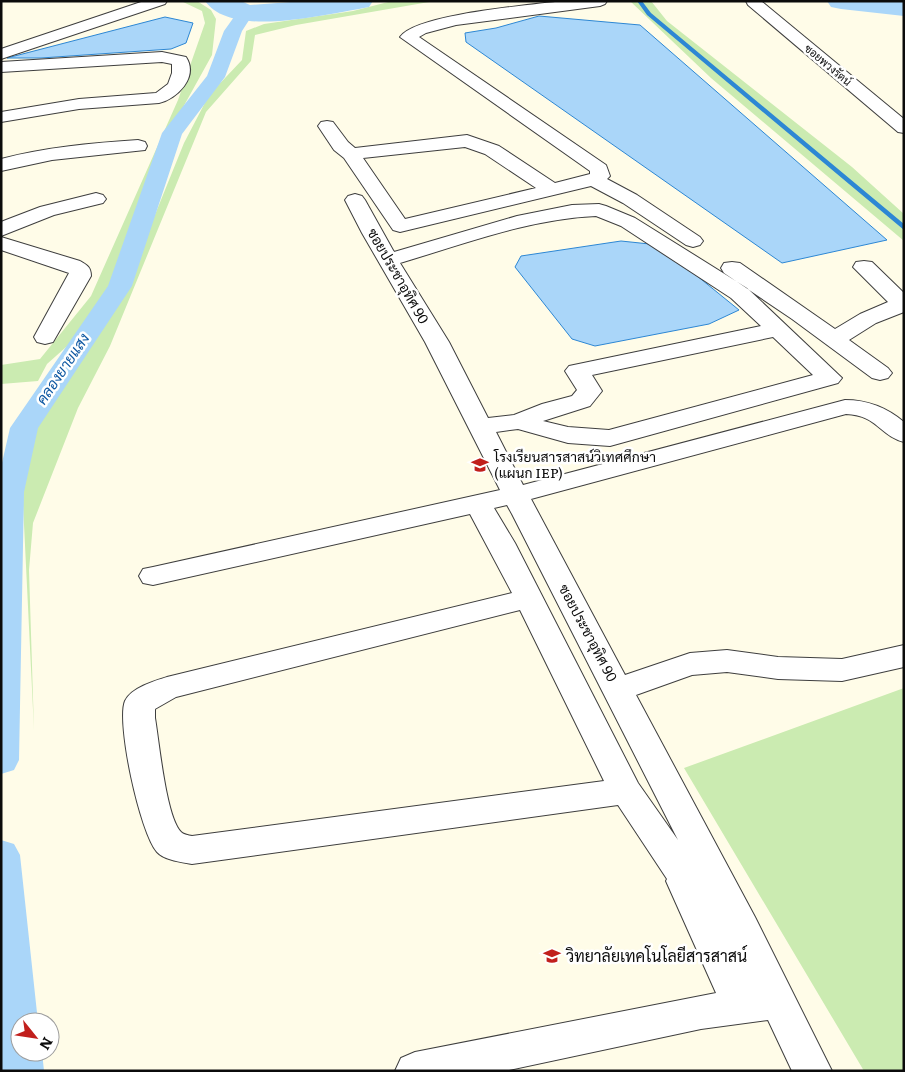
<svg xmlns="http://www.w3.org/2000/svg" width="905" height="1072" viewBox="0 0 905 1072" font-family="Literata,Sarabun,serif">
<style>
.green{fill:#cbebb1}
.water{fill:#aad6f9;stroke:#2d87d4}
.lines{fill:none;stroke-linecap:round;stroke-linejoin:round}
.stream{fill:#2d87d4;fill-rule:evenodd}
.canal{fill:#aad6f9;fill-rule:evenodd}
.river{fill:#aad6f9;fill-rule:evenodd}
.minor-casing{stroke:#3e3e3e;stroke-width:2}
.minor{fill:#fff;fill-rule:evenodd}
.labels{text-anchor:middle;stroke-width:5;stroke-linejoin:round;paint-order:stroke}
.far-street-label{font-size:11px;fill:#0b0b0b;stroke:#fff}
.street-label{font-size:14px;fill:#0b0b0b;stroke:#fff}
.poi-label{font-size:14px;fill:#0b0b0b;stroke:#fff;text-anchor:start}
.water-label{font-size:15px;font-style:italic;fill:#0f58a2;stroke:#fff}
.near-poi-label{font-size:16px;fill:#0b0b0b;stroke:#fff;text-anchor:start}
</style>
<rect width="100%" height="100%" fill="#fffce8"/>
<!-- green -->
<path class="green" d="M181 1H197L211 10 216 19 212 55 176 120 110 295 74 340 47 364 38 381 1 384V365L40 359 91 296 178 100 205 23 202 11Z
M392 1H435L296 25 255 35 251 61 206 112 110 346 78 408 33 523 29 570 34 730 23 504 24 456 36 426 129 279 184 143 209 95 242 60 246 31 264 24 353 11Z
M630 1H651L667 21 852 167 904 214V241L711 78Z
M904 688V1071H864L684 768Z"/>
<!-- water -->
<path class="water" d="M539 16 640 25 887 240 782 263 466 42 465 33 496 28Z
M165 17 193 23 186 43 171 49 41 58H7Z
M621 241 659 245 739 310 709 324 595 346 572 339 515 267 521 256Z"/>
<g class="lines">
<!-- stream -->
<path class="stream" d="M637 1H642L651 13 904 224V230L647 15Z"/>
<!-- canal -->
<path class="canal" d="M245 9 251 10 253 14 242 31 225 77 182 134 132 286 38 428 24 492 19 760 14 770 1 774V467L10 428 108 286 162 133 207 76 224 31 239 10Z
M1 840 14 844 20 855 38 1022H20V1052H42L44 1071H1Z"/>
<!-- river -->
<path class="river" d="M205 1H241L250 5 304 1H373L369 7 359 9C321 15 231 38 205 1Z
M827 1H904V16L841 9 831 7Z"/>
<!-- minor casing -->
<g class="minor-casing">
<path id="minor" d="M144 1H167L165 4 1 59V49Z
M563 1H607L605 4 600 6 456 25 426 33 419 37 606 165 610 176 607 179 637 195 700 237 703 241 700 245 693 247 686 245 623 203 591 186 400 232 393 230 344 158 334 150 318 126 321 122 327 121 333 122 348 142 355 148 467 135 499 146 555 183 590 174V171L400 37C416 14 532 5 563 1ZM465 147 485 154 536 188 405 219 363 158Z
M746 1H761L904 119V133L898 132 748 5Z
M162 52 186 57C199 77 177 99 159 103L79 109 1 122V112L79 99 156 93 168 84 172 73V64L162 62 1 72V62Z
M138 140 145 142 147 146 145 150 52 160 1 171V159C46 147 92 143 138 140Z
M96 193 103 195 106 199 103 203 54 215 1 236V222L6 220 40 207Z
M355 194 362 196 365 200 394 252 517 216 572 205 599 204 606 206 635 218 747 288 842 378 838 383 610 446 568 443 518 429 496 432 523 485 845 400C868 400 886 407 904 422V442C880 436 877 415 846 414L531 499 625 675 690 653 727 650 778 657 842 659 904 645V667L842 681 778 679 727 672 692 675 636 695 755 917 832 1071H792L768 1020 701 1029 504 1071H395L401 1058 415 1052 716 993 666 881 667 879 618 805 192 864C181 862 164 860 157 852 140 833 116 722 125 701 131 688 154 681 167 677L512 593 470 514 153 585 143 583 139 576 143 569 153 567 500 490 425 342 362 233 345 200 348 196ZM596 216 621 226 731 298 761 326 569 366 565 371 577 390 572 396 542 404 514 415 488 418 449 342 400 263C464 244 529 219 596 216ZM773 337 813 375 609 430 568 427 543 421 590 406 602 391 592 375ZM507 505 512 514 678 840 638 783 515 543 494 508ZM520 610 604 781 192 836C188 835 184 835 181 832 166 817 159 741 155 718V709L176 697Z
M1 237 80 261C87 265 91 267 91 276L53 342 45 344 37 342 34 337 69 273 1 250Z
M864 261 872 262 904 293V312L876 323 849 340 888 368 892 373 888 378 880 380 872 378 792 319 724 273 721 268 724 263 732 262 740 263 835 329 860 314 888 302 853 267 856 262Z"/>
</g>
<!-- minor -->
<use href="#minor" class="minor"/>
</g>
<!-- icons -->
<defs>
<g id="school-bare" transform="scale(1.35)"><path d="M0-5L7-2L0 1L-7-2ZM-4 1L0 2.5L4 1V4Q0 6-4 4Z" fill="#c11f1c" stroke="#fff" stroke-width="2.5" paint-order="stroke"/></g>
<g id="university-bare" transform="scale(1.35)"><path d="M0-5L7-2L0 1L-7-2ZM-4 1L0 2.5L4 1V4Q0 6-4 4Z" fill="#c11f1c" stroke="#fff" stroke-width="2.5" paint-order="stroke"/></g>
</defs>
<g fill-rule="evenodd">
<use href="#school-bare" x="480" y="465"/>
<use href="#university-bare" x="552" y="956"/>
</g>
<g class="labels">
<!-- far-street labels -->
<g class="far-street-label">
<text transform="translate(828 65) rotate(40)" y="4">ซอยพวงรัตน์</text>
</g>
<!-- street labels -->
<g class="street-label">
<text transform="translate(398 276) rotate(60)" y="5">ซอยประชาอุทิศ 90</text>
<text transform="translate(588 633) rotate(62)" y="5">ซอยประชาอุทิศ 90</text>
</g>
<!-- poi labels -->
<g class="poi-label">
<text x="494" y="462">โรงเรียนสารสาสน์วิเทศศึกษา<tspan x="494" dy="16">(แผนก IEP)</tspan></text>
</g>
<!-- water labels -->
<g class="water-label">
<text transform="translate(63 369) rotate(-56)" y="5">คลองยายแสง</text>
</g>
<!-- near-poi labels -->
<g class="near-poi-label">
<text x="566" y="962">วิทยาลัยเทคโนโลยีสารสาสน์</text>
</g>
</g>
<!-- border -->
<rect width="905" height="1072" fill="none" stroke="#0b0b0b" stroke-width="5"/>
<!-- north arrow -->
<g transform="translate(35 1037) rotate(120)"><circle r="24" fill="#ffffff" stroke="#9d9d9d"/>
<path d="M0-4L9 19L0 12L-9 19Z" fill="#c11f1c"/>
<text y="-8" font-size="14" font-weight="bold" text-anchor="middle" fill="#0b0b0b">N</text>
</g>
</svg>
